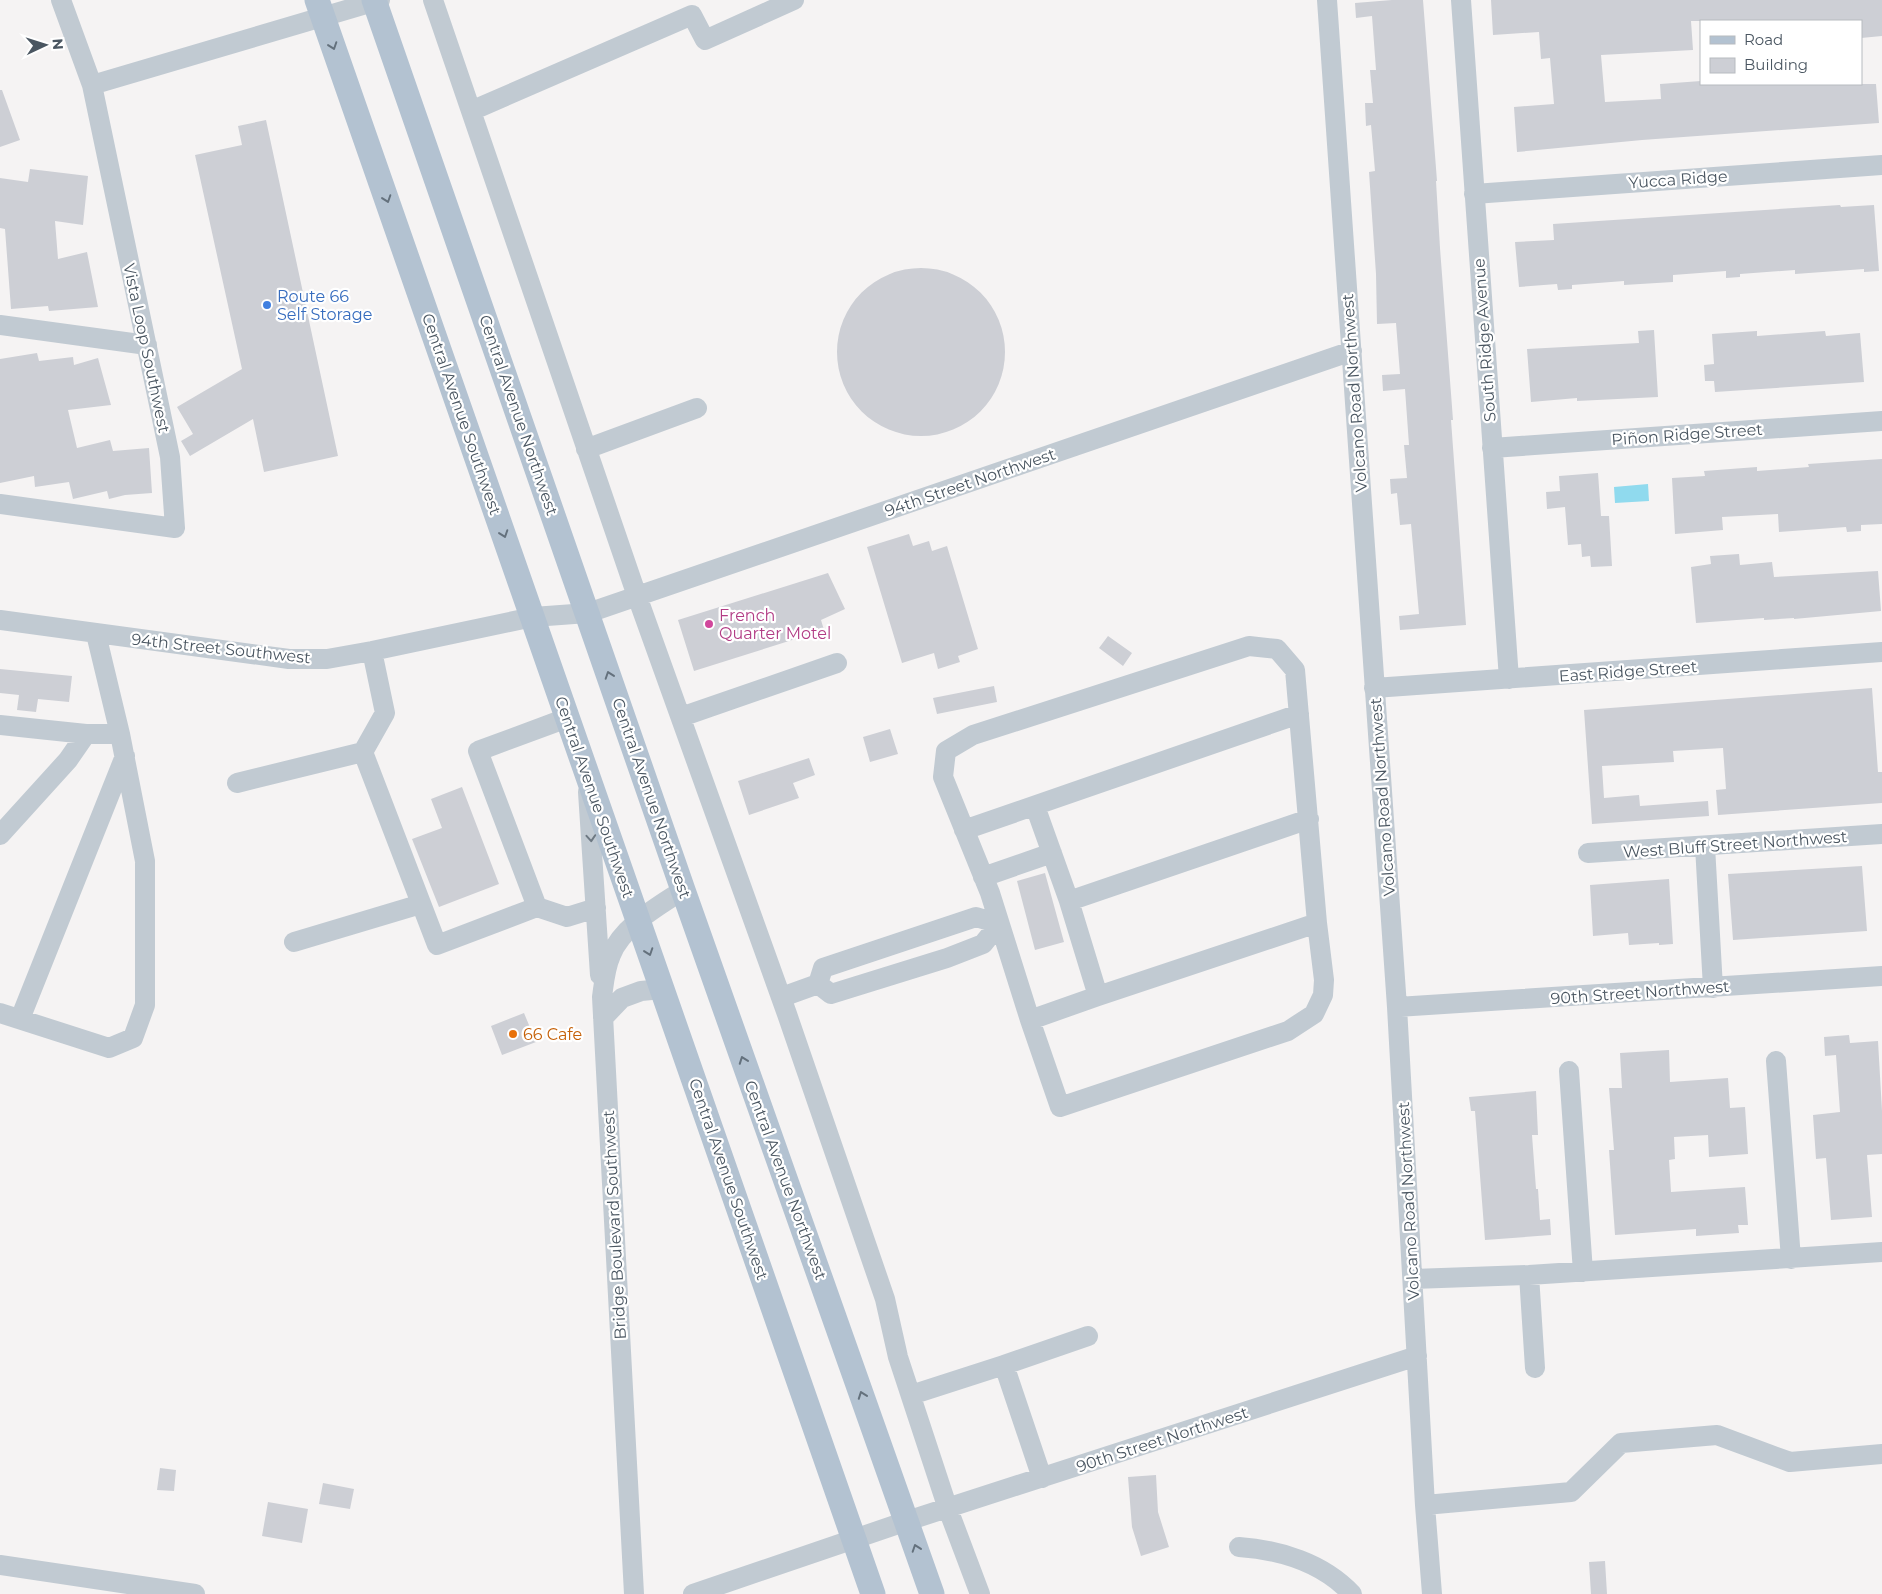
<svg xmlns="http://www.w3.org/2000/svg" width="1882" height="1594" viewBox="0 0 1882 1594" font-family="Montserrat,sans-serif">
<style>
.water{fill:#90daee}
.building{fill:#cdcfd5}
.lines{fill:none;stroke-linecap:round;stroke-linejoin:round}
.minor{stroke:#c1cad2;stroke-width:20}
.major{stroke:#b3c2d1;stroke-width:25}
.oneway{stroke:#64717d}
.oneway2{stroke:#6e7983}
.shop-dot{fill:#3f7fe0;stroke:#fff;stroke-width:2}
.hotel-dot{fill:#d1479c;stroke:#fff;stroke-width:2}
.food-dot{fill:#e8710a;stroke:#fff;stroke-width:2}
.labels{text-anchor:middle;stroke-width:4.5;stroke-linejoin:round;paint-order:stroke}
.street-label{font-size:16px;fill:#4a5661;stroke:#fff}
.shop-label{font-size:16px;fill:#366cbe;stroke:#fff;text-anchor:start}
.hotel-label{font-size:16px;fill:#b23c85;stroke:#fff;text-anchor:start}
.food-label{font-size:16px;fill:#c56008;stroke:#fff;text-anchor:start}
</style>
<rect width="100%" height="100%" fill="#f5f3f3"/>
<!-- water -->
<path class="water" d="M1648 484 1649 501 1615 503 1614 487Z"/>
<!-- building -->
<path class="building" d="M1392 0H1423L1437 181H1436L1440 248 1453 420H1451L1466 625 1400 630 1399 616 1419 614 1411 524 1400 525 1397 493 1391 494 1390 479 1407 478 1404 445H1409L1405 389 1383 391 1382 375 1400 374 1396 323 1377 324 1376 274 1369 172 1375 171 1371 125 1366 126 1365 103H1373L1370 70H1376L1372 16 1356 18 1355 3Z
M1491 0H1882V36L1861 38V21H1691L1693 50 1601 55 1605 102 1661 99 1660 84 1701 81V84H1876L1879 123 1642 140 1517 152 1514 107 1554 104 1550 58 1541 59 1539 32 1493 35Z
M0 90H2L20 140 0 147Z
M266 120 338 456 264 472 253 419 190 456 181 441 193 434 177 407 242 369 195 155 242 145 238 126Z
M30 169 88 176 83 225 55 221 58 259 87 252 98 307 49 311 48 306 11 309 5 229 0 228V178L28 182Z
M1840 205 1841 207 1874 205 1879 271 1864 272V269L1795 274V270L1740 274V277L1726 278V271L1673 275V282L1624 285V281L1572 285V289L1558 290 1557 284 1519 287 1515 242 1554 240 1553 224Z
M837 352a84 84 0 1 1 168 0a84 84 0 1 1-168 0Z
M1654 330 1658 397 1577 401V398L1531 402 1527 349 1639 343 1638 331Z
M1757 331V336L1825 331 1826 336 1860 333 1864 382 1715 392 1714 381H1705L1704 365 1714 364 1712 334Z
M37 353 39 361 73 357 74 365 98 358 111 405 68 410 77 448 110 440 113 451 149 448 152 493 125 495 109 499 107 491 73 499 69 482 35 487 34 476 0 483V359Z
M1882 459V524L1861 525V531L1847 532 1846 527 1779 532 1778 514 1722 517 1723 530 1675 534 1672 478 1705 476 1704 471 1757 467V471L1809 467 1808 464Z
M1598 473 1601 516H1609L1612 566 1591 567 1590 556 1582 557 1581 544 1568 545 1565 507 1547 509 1546 492 1560 491 1559 476Z
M909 534 913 546 929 541 932 551 947 546 978 649 958 656 960 662 938 669 934 653 902 663 867 547Z
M1739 554 1740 565 1772 562 1774 577 1878 571 1881 611 1794 619V618L1764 620V618L1696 623 1691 567 1711 564 1710 556Z
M828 573 845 609 821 620 824 630 694 671 678 620Z
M1108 636 1132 653 1123 666 1099 648Z
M0 669 72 676 69 702 38 699 36 712 17 710 19 695 0 693Z
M994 686 997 702 937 714 933 698Z
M1872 688 1878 772H1882V803L1718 815 1716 790 1726 789 1723 748 1673 751 1674 762 1602 766 1604 798 1639 795 1640 806 1708 801 1709 816 1592 824 1584 710Z
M890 729 898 754 870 762 863 737Z
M809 758 815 775 793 783 799 798 749 815 738 781Z
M462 787 499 884 439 907 412 839 442 828 431 799Z
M1862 866 1867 931 1733 940 1728 874Z
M1045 873 1064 942 1035 950 1017 881Z
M1669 879 1673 944 1659 945V943L1629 945 1628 933 1593 936 1590 885Z
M524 1013 536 1042 502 1055 491 1026Z
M1849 1035 1850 1043 1878 1041 1882 1111V1154L1867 1155 1872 1217 1831 1220 1826 1158 1816 1159 1813 1115 1840 1112 1836 1055 1825 1056 1824 1037Z
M1669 1050 1670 1082 1728 1078 1730 1108 1745 1107 1748 1154 1709 1157 1708 1135 1674 1137 1675 1159 1669 1160 1671 1192 1745 1187 1748 1225H1738L1739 1233 1696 1236V1229L1615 1235 1609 1150H1614L1609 1088H1622L1620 1053Z
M1536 1091 1538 1135H1532L1536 1189H1538L1540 1220 1550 1219 1551 1235 1485 1240 1475 1111H1471L1469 1097Z
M160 1468 176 1470 174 1491 157 1490Z
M1156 1475 1158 1512 1169 1547 1141 1556 1132 1527 1128 1477Z
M323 1483 354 1489 350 1509 319 1504Z
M268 1502 308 1509 302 1543 262 1536Z
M1605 1561 1607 1594H1591L1589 1562Z"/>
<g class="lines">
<!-- minor -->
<path class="minor" d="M433 0 637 596 787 1014 885 1299 898 1357 948 1509 980 1594
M1327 0 1397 1007 1425 1505 1432 1594
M1461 0 1509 679
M92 85 380 0
M471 111 692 15 705 40 794 0
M1474 194 1882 165
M0 325 147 345
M1492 448 1882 421
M586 449 697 408
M0 504 175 528 170 457 92 85 61 0
M0 620 289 659H327L372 651 533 617 588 613 1352 351
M1249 646 1277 649 1295 670 1317 923 1098 996 1030 1020 990 893 943 777 946 751 973 735Z
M372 651 385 713 363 752 437 945 537 907 478 751 567 718
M1374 688 1882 652
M681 717 837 663
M0 725 86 734
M237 783 363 752
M588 792 600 975
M1035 806 1069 901 1309 819
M964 830 1299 714
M0 835 68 760 86 734H120
M1705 846 1713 988
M1588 853 1882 834
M983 877 1052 853
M1069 901 1098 996
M537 907 567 917 596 908
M976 917 999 924 983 944 947 958 831 994 818 984 823 968Z
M294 942 421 904
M782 997 818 984
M1397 1007 1882 976
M0 1013 109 1048 133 1038 145 1005V861L120 734 96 634
M603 1018 622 998 641 991 662 989
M20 1019 125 756
M1030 1020 1060 1107 1288 1031 1314 1014 1323 995 1324 980 1317 923
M1776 1061 1791 1259
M1569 1071 1583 1272
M1529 1275 1535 1368
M1413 1279 1529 1275 1882 1252
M1004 1365 1088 1336
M911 1395 1004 1365 1042 1478
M1425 1505 1571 1492 1621 1443 1717 1435 1790 1462 1882 1454
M1239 1547C1280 1550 1323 1563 1352 1594
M0 1565 195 1594
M634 1594 602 997C604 983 605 968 611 955 622 926 659 906 683 890
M693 1594 907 1521 1417 1356"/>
<!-- major -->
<path class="major" d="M317 0 873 1594
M374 0 683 890 932 1594"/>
</g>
<!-- one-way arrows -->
<defs><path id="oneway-chevron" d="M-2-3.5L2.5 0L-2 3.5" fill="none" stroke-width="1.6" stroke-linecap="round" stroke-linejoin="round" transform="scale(1.25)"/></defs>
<g class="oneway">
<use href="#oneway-chevron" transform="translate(333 46) rotate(71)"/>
<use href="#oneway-chevron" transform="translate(387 199) rotate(71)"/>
<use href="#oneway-chevron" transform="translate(504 534) rotate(71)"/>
<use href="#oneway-chevron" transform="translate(609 675) rotate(-109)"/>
<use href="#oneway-chevron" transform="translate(649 952) rotate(71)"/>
<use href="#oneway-chevron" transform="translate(743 1060) rotate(-110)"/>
<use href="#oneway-chevron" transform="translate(862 1395) rotate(-110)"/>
<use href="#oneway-chevron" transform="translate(916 1548) rotate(-109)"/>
</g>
<use class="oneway2" href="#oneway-chevron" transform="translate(591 838) rotate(86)"/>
<!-- markers -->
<circle class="shop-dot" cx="267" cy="305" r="5"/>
<circle class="hotel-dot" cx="709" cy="624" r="5"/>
<circle class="food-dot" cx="513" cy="1034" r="5"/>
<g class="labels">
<!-- street labels -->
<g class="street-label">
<text transform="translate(1678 179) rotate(-4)" y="6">Yucca Ridge</text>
<text transform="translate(1484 340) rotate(-94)" y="6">South Ridge Avenue</text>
<text transform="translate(147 348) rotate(78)" y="6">Vista Loop Southwest</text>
<text transform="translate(1354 393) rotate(-94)" y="6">Volcano Road Northwest</text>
<text transform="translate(462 414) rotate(71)" y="6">Central Avenue Southwest</text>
<text transform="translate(519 415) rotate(71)" y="6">Central Avenue Northwest</text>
<text transform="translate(1687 434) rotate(-4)" y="6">Piñon Ridge Street</text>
<text transform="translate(970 482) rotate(-19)" y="6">94th Street Northwest</text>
<text transform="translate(221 648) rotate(6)" y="6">94th Street Southwest</text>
<text transform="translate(1628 671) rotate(-4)" y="6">East Ridge Street</text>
<text transform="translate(595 797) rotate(71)" y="6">Central Avenue Southwest</text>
<text transform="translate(1382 797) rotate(-94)" y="6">Volcano Road Northwest</text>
<text transform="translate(652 798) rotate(71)" y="6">Central Avenue Northwest</text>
<text transform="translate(1735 844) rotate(-4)" y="6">West Bluff Street Northwest</text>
<text transform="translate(1640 992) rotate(-4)" y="6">90th Street Northwest</text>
<text transform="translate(729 1179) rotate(71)" y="6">Central Avenue Southwest</text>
<text transform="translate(786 1180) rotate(70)" y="6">Central Avenue Northwest</text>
<text transform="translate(1408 1201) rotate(-93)" y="6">Volcano Road Northwest</text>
<text transform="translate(614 1225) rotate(-93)" y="6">Bridge Boulevard Southwest</text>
<text transform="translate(1162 1439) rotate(-18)" y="6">90th Street Northwest</text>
</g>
<!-- shop labels -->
<g class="shop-label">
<text x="277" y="302">Route 66<tspan x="277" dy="18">Self Storage</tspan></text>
</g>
<!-- hotel labels -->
<g class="hotel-label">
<text x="719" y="621">French<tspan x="719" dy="18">Quarter Motel</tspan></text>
</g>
<!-- food labels -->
<g class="food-label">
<text x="523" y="1040">66 Cafe</text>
</g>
</g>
<!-- legend -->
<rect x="1700" y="20" width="162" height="65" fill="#ffffff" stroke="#b7bbc0"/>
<rect x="1710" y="36" width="25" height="8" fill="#b3c2d1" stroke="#b7bbc0"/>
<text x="1744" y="45" font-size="15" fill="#4a5661">Road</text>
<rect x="1710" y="58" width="25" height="15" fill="#cdcfd5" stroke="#b7bbc0"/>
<text x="1744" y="70" font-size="15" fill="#4a5661">Building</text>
<!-- north arrow -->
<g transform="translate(45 45) rotate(86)" stroke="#ffffff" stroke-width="4" paint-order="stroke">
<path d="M0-4L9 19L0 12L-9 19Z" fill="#4a5661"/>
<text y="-8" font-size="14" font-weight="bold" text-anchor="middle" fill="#4a5661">N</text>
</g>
</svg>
